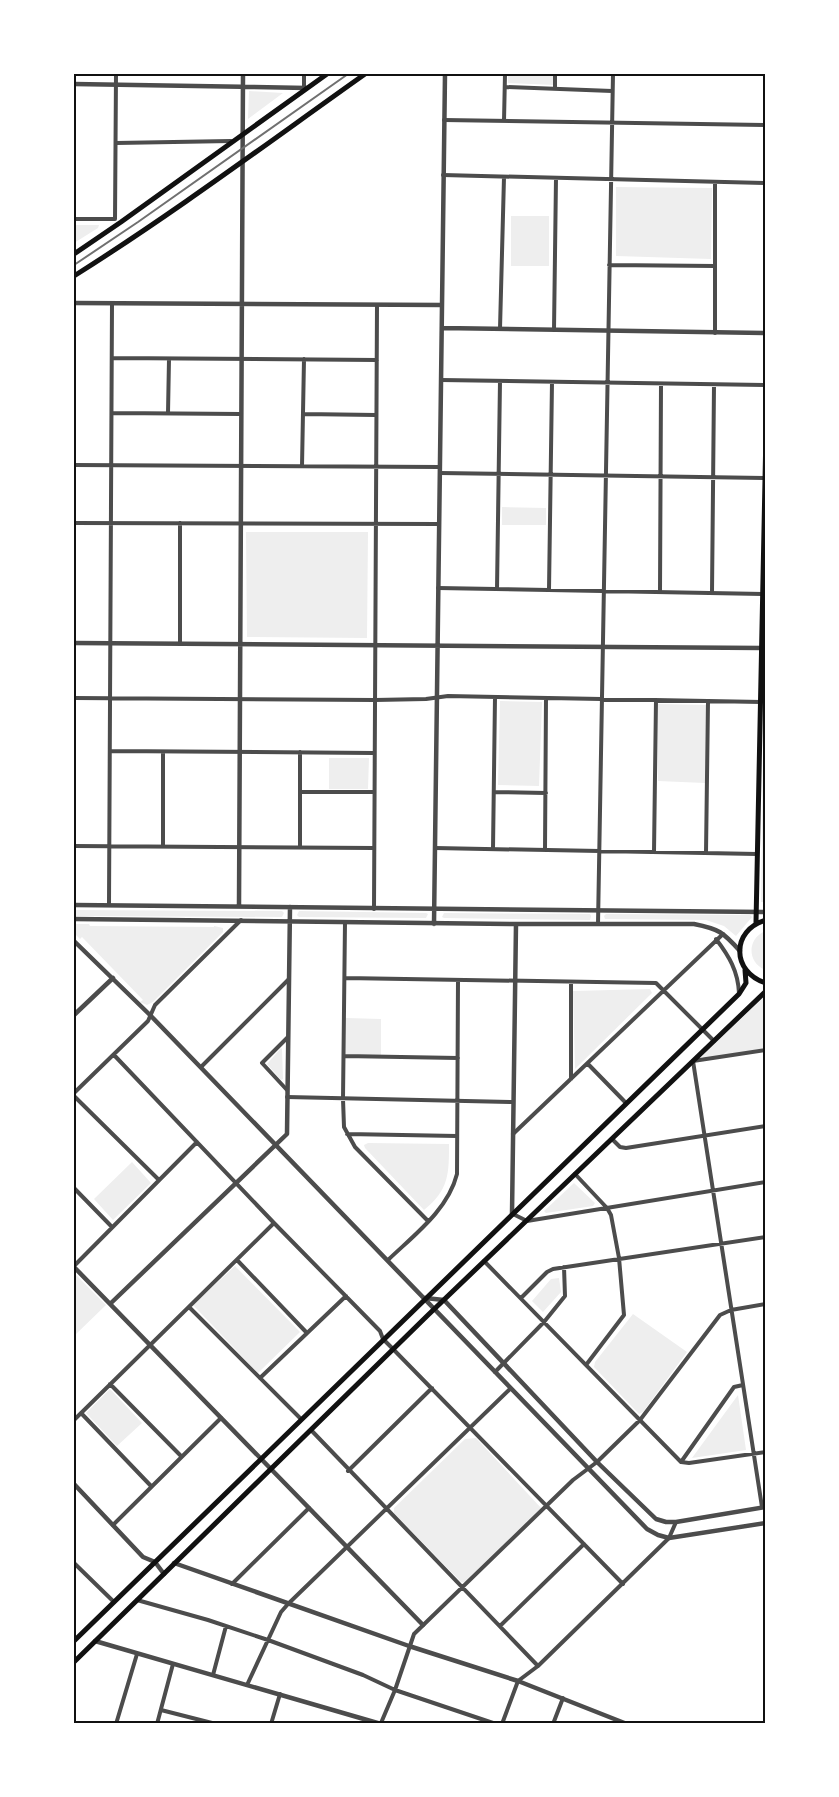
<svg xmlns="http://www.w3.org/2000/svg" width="839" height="1797" viewBox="0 0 839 1797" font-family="Bitter,serif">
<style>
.green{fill:#eee}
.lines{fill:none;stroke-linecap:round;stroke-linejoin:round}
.minor{stroke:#4c4c4c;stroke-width:4}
.tertiary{stroke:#4c4c4c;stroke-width:4.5}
.secondary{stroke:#111;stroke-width:5}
.rail{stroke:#707070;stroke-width:2}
.neatline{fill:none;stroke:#111;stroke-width:2}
</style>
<rect width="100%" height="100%" fill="#fff"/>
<!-- green -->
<path class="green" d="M508 74H554V85L508 83Z
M249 91 283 93 248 119Z
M616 187 712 188 711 259 616 256Z
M511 216H549V266H511Z
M74 225H99L98 228 74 243Z
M502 507 546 508V525H502Z
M246 532H368L367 638 247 637Z
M500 701 542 702 539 786 498 785Z
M658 704 706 705 705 783 658 781Z
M763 753H766L765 902H761Z
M329 758H369L368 789H329Z
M74 910 282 911 284 913 282 917 74 916Z
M299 911 426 913 428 914 426 918 299 917 297 915Z
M444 913 590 914 591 916 590 920 444 918 442 917Z
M606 914 750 915 752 917 736 936 724 926 706 920 605 919 604 916Z
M74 924H89L90 926 214 927V926L223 928V932L153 1002 147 1005 140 1002 143 1000 82 937 80 939 74 933Z
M765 931V970C747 962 747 939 765 931Z
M650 989 652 993 575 1069 573 991Z
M765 996V1048L705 1059 702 1056Z
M346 1018 381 1019V1056L345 1055Z
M281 1048 282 1049 283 1079 281 1080 267 1064Z
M368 1143 449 1144C449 1174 449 1190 424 1210L365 1148 364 1145Z
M132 1162 151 1183 113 1220 94 1199Z
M574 1183 595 1203 593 1206 546 1213 544 1211Z
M235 1266 300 1332 258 1373 193 1305Z
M74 1273 106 1305 74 1336Z
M559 1278 561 1292 543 1312 532 1301 551 1279Z
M633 1314 687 1352 643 1412 639 1414 594 1367 595 1362Z
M110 1389 142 1423 117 1446 86 1413Z
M738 1395 746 1450 692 1458Z
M476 1438 542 1509 465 1583 461 1582 394 1513V1508L465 1439Z"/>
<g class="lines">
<!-- minor -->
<path class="minor" d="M304 74V87
M505 87 612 91
M555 89V74
M444 120 766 125
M504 121 505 74
M116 143 231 141
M443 175 766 183
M715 182V333
M74 219H115
M115 219 116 74
M609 265 715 266
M500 329 504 177
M554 330 556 178
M112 358 377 360
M441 380 766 385
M112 413 241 414
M168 413 169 359
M303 414 376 415
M74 465 440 467
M302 466 304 359
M440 473 766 478
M74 523 439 524
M438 588 763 594
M497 589 500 381
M549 590 552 382
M660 592 661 384
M712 593 714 385
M180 644V523
M74 698 375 700 426 699 448 696 761 702
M110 751 374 753
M300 792H374
M494 792 546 793
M74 846 374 848
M163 847V752
M300 848V752
M435 848 757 854
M493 849 495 697
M545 850 546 698
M654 852 656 700
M706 853 708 701
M109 905 112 303
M374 909 377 305
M345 922 343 1099 344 1127 355 1147 428 1221
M598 924 613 74
M716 939C729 956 738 971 739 993
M345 978 656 983 714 1041
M571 983V1079
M114 1055 274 1223 380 1331 383 1339 393 1349 623 1584
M344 1056 458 1058
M588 1064 626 1103
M201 1067 289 979
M287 1090 262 1063 288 1037
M74 1093 148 1021 155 1005 241 920
M74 1096 159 1180
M287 1097 513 1102
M347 1134 457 1136
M513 1134 723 934
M612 1139 620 1147 626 1148 766 1126
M575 1174 607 1208 611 1215 619 1258 624 1315 586 1365
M74 1188 112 1227
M513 1214 527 1221 766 1182
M237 1260 307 1333
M388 1260C414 1235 448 1210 457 1174L458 980
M484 1261 681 1462 689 1463 766 1452
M74 1266 197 1142
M521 1298 547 1272 553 1269 766 1237
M189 1307 301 1419
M495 1372 544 1322 565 1296 564 1267
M260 1378 346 1296
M110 1384 181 1456
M81 1413 151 1486
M74 1420 274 1223
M311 1430 538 1666
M681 1462 734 1387 743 1385
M348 1471 432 1388
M762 1507 693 1061 766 1050
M113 1525 221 1418
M74 1563 114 1602
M232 1584 309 1508
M137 1600 208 1620 268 1640 363 1675 395 1690 496 1724
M500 1626 584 1544
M213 1675 226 1626
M247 1685 281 1612 288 1604 510 1389
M161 1710 216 1724
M381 1723 395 1690 414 1634 573 1480 597 1462 640 1420 720 1315 731 1310 766 1304
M116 1724 137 1654
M157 1724 173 1664
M271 1724 280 1694
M502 1724 518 1681 538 1666 669 1538 676 1522
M553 1724 563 1698"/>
<!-- tertiary -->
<path class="tertiary" d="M74 84 307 88
M74 303 442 305
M442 328 766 333
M74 643 762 648
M74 905 766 912
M239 906 243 74
M74 919 516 924H694C719 929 723 932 740 951
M434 924 445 74
M74 941 150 1015 647 1529 658 1535 669 1538 766 1523
M74 1015 113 978
M512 1214 516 924
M74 1267 423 1625
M425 1298 444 1300 597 1462 656 1519 666 1522H676L766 1507
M110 1304 287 1134 290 907
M74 1484 143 1557 155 1562 164 1574
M174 1563 409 1646 518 1681 627 1724
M95 1641 381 1724"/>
<!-- secondary -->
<path class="secondary" d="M74 254 121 222 327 74
M74 276C174 213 269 142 365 74
M766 920C731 930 731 972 766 983
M756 923 766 431
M74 1641 739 994 746 983 745 970
M74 1662 427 1316 766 991"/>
<!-- rail -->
<path class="rail" d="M74 265 138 222 348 74"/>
</g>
<!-- border -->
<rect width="839" height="1797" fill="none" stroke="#ffffff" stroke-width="150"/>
<rect x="75" y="75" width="689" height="1647" class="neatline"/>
</svg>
